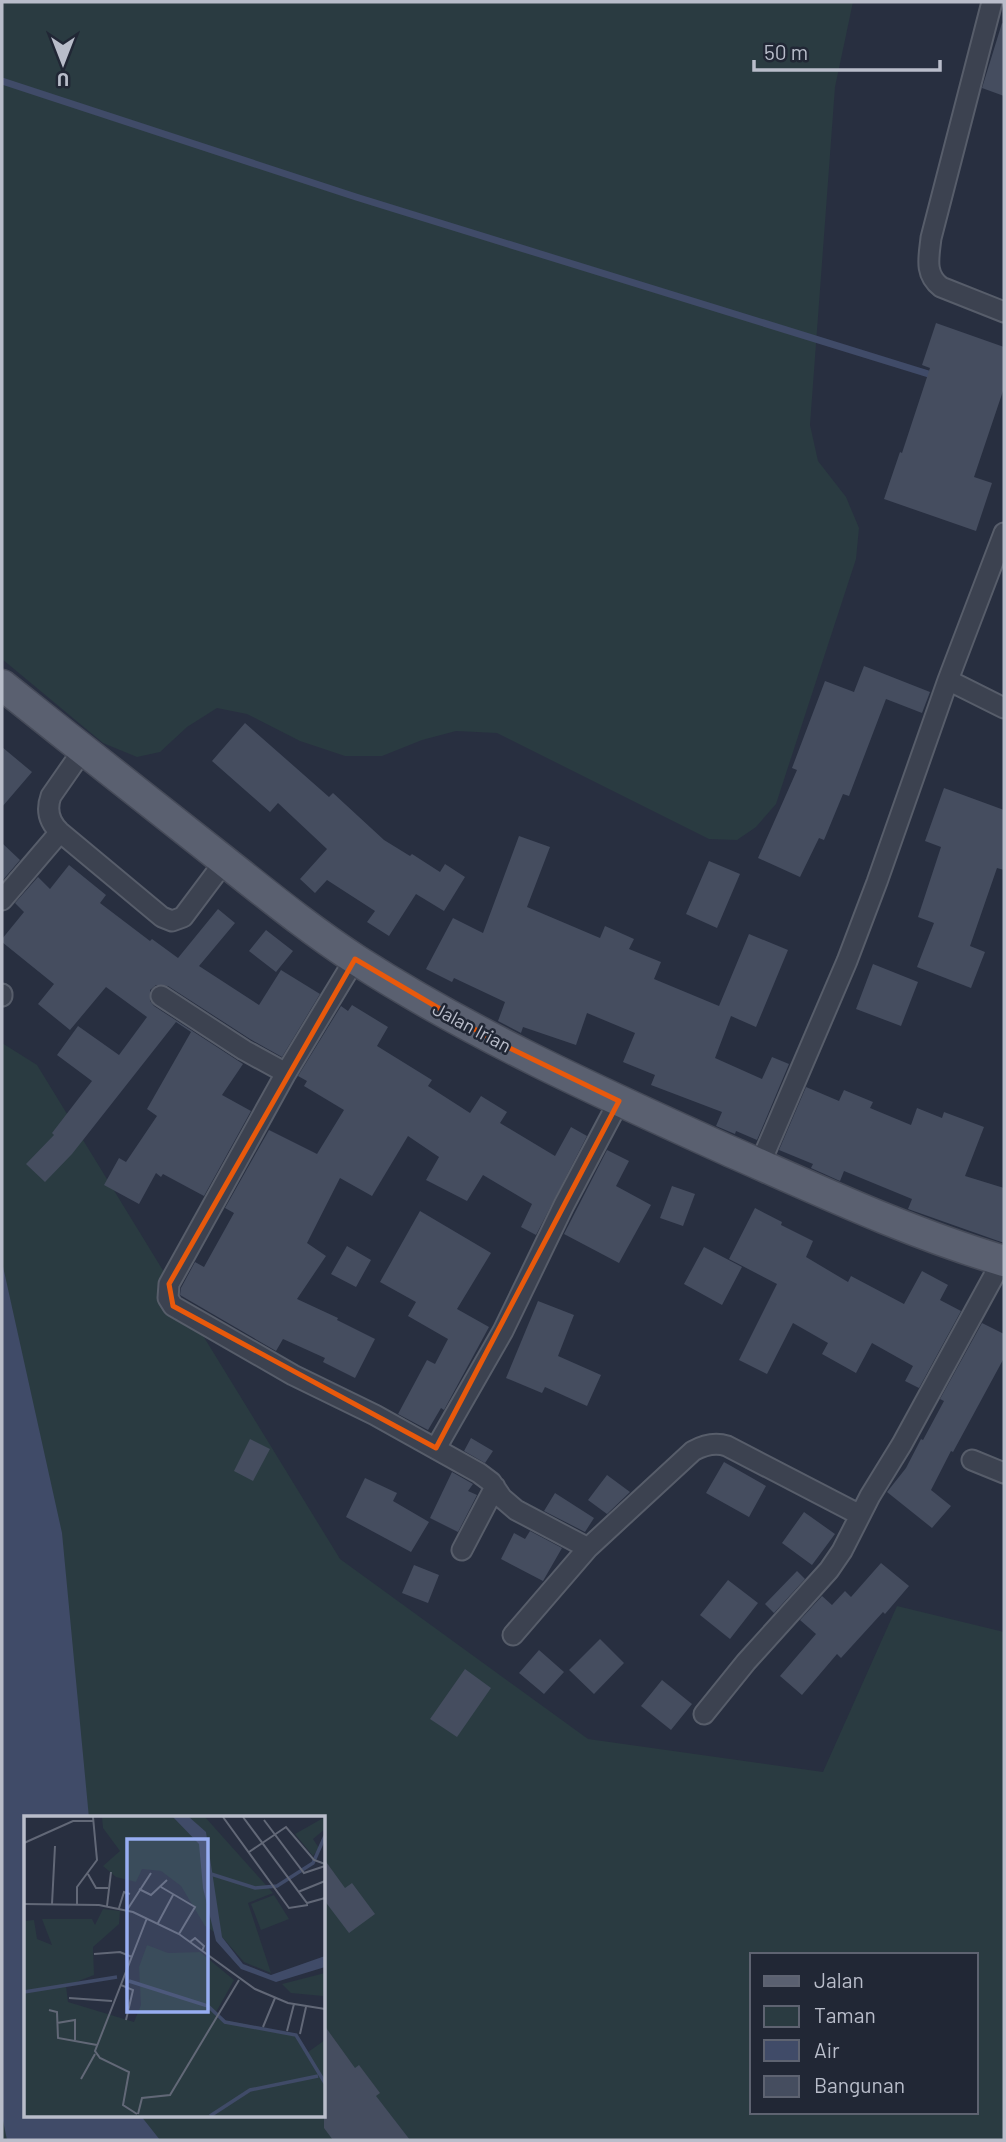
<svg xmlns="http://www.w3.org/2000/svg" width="1006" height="2142" viewBox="0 0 1006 2142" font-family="Barlow,sans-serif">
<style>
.green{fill:#2a3b41;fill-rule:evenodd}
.water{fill:#404b68}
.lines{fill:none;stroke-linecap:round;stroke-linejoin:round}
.stream{stroke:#404b68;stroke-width:7}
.building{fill:#454d5f}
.street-casing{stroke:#575d6a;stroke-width:23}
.primary-casing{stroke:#464b59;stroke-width:33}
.street{stroke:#3c4250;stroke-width:19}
.primary{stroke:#5a6070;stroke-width:30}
.marked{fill:none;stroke:#e8590c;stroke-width:5;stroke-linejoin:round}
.labels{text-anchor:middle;stroke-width:5;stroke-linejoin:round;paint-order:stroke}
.street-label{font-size:19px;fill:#b9bdca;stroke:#212735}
.inset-river{fill:none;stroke:#404b68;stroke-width:3.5}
.inset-road{fill:none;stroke:#626877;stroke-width:2}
.view{fill:#97adf1;fill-opacity:0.15;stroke:#97adf1;stroke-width:3.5}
.inset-edge{fill:none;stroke:#b9bdca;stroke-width:3.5}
</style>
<rect width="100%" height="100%" fill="#282f40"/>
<!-- green -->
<path class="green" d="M2 2H853L835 87 810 425 818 461 846 497 859 528 856 559 776 804 756 827 737 840 709 839 497 733 456 731 422 740 382 756H345L300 741 247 714 217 708 187 727 160 752 137 757 103 743 2 659Z
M2 1043 37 1065 340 1559 588 1739 823 1772 897 1606 1004 1632V2140H2ZM26 1818H324V2116H26ZM752 1955H976V2112H752Z"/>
<!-- water -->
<path class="water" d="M2 1262 62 1533 89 1818H26V2116H141L160 2140H7L2 2116Z"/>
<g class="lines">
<!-- stream -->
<path class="stream" d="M2 81 356 197 935 376"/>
</g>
<!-- building -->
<path class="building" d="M1002 23 1004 24V96L982 88Z
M936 323 1004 347V388L974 477 992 483 976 531 884 499 900 452 902 453 930 368 922 365Z
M864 666 930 692 922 713 886 699 849 796 843 794 824 840 819 838 800 877 758 858 797 770 792 768 825 681 854 692Z
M245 723 329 797 333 793 384 840 410 856 412 854 440 872 445 864 465 877 444 911 416 894 389 936 367 922 375 911 327 880 315 893 300 879 327 849 278 803 270 812 212 761Z
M2 747 32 772 2 807Z
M944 788 1004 810V870L997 868 970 946 985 952 971 988 917 967 934 923 918 917 941 847 925 841Z
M519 836 550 847 527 907 600 938 605 926 634 939 629 949 661 962 654 979 719 1006 749 934 788 950 756 1027 731 1016 715 1058 762 1079 772 1057 789 1064 757 1140 736 1131 735 1134 716 1126 722 1112 651 1085 655 1075 623 1062 635 1033 587 1013 576 1045 523 1027 521 1033 498 1021 505 1002 454 978 452 982 426 969 453 918 483 933Z
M2 843 20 860 2 881Z
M709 861 740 874 717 928 686 914Z
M69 865 106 895 100 903 150 941 152 939 178 958 218 909 235 923 199 966 259 1005 281 970 320 994 282 1057 250 1039 168 986 156 985 150 990V1001L154 1006 243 1064 222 1095 251 1111 204 1196 163 1174 161 1177 156 1173 139 1204 104 1185 119 1158 126 1162 157 1116 147 1109 191 1032 176 1022 72 1154 45 1182 26 1164 54 1135 52 1133 92 1081 57 1055 78 1026 119 1055 147 1017 106 987 70 1030 38 1004 54 984 2 942V939L24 912 15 903 38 877 50 889Z
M266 930 293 951 276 972 249 951Z
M873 964 918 982 901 1026 856 1009Z
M352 1005 388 1027 377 1046 432 1080 428 1086 470 1113 481 1096 507 1112 500 1123 555 1156 571 1127 587 1136 536 1235 521 1227 532 1204 483 1175 467 1201 426 1180 439 1157 408 1136 372 1196 340 1178 307 1243 326 1256 297 1299 338 1318 337 1320 375 1339 355 1378 323 1362 325 1358 283 1339 276 1351 180 1295 181 1288 195 1262 204 1267 234 1213 225 1208 269 1130 317 1154 344 1110 304 1086 307 1081 298 1076 341 1006 348 1011Z
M806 1087 839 1101 844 1090 873 1102 870 1108 911 1125 917 1108 942 1118 944 1112 984 1127 965 1176 1004 1188V1243L908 1209 912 1199 844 1171 840 1181 811 1168 813 1164 779 1150Z
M607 1150 629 1161 616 1186 651 1205 619 1263 564 1234Z
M672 1186 695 1194 683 1226 660 1218Z
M755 1208 782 1222 781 1225 813 1241 806 1257 848 1282 851 1276 904 1304 922 1271 948 1285 940 1300 961 1311 919 1388 905 1381 913 1366 872 1343 856 1373 822 1354 828 1343 793 1323 767 1374 739 1360 777 1284 729 1259Z
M420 1211 491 1253 457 1309 489 1327 444 1410 441 1408 428 1430 398 1414 427 1360 435 1364 448 1339 408 1316 416 1302 380 1282Z
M347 1246 371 1260 356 1287 331 1274Z
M704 1247 742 1267 722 1305 684 1284Z
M538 1301 574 1315 558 1356 601 1375 587 1406 545 1387 542 1393 506 1378Z
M982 1323 1004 1334V1358L953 1452 951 1451 931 1490 951 1506 932 1528 887 1492 906 1468 921 1439 923 1440 944 1401 940 1399Z
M471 1438 493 1451 485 1463 464 1451Z
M250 1439 270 1449 253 1481 234 1471Z
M724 1462 766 1486 749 1517 706 1493Z
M452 1472 473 1484 468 1491 477 1495 458 1532 430 1518Z
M607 1475 630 1492 607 1514 588 1500Z
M365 1478 397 1493 393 1501 429 1522 411 1552 346 1517Z
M555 1493 594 1518 585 1532 544 1511Z
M804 1512 835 1534 812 1565 782 1543Z
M530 1531 562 1548 543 1581 501 1559 514 1533 525 1539Z
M881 1563 909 1586 885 1614 883 1612 841 1658 837 1654 802 1695 780 1676 816 1634 800 1620 822 1596 832 1605 845 1591 851 1597Z
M414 1565 439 1575 428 1603 402 1593Z
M797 1571 805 1579 774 1613 765 1604Z
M728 1580 758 1603 730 1639 700 1615Z
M600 1639 624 1663 594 1694 569 1670Z
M539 1650 564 1672 544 1694 519 1673Z
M465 1669 491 1688 457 1737 430 1719Z
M662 1680 692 1704 671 1730 641 1706Z
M324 1859 345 1888 352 1883 375 1914 349 1933 324 1900Z
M324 2025 355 2068 359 2065 380 2093 376 2096 410 2140H333L324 2128Z"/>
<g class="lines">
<!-- street casing -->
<g class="street-casing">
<path id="street" d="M992 2 931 238C929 257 924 274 941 287L1004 312
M948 680 1004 708
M83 750 51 796C46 810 49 822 60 832L162 917 172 921 183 917 225 861
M2 900 60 832
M355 959 286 1073 169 1284 168 1298 173 1306 293 1375 375 1415 479 1473 491 1482 502 1498 516 1510 588 1548
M2 994V996
M161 996 244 1050 286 1073
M760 1164 847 961 877 882 948 680 1004 533
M436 1448 503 1331 564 1205 619 1101
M972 1460 1004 1473
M462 1550 495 1487
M513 1635 588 1548 693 1451C704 1445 715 1442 727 1446L860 1515
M704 1714 746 1662 829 1570 842 1551 870 1496 902 1444 1002 1261"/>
</g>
<!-- primary casing -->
<g class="primary-casing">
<path id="primary" d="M2 685C72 741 142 796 213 852 260 889 307 928 358 961 475 1036 601 1093 727 1150 818 1190 909 1233 1004 1261"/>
</g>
<!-- street -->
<use href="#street" class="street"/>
<!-- primary -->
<use href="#primary" class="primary"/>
</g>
<!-- marked area -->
<path class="marked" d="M355 959 493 1040 619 1101 436 1448 173 1306 169 1284Z"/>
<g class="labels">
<!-- street labels -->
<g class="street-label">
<text transform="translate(472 1027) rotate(28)" y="7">Jalan Irian</text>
</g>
</g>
<!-- overview -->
<g transform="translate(24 1816)">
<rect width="301" height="301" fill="#282f40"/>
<path d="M78 1H181L249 77 224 87 247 157 220 146 198 121 181 110 157 70 137 55 118 53 112 66 92 61 79 50 96 35 79 12ZM301 1V13L289 23 295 32 289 40 271 18ZM250 79 265 103 237 114 227 88ZM79 93 96 95 95 108 69 131 70 159 42 170 44 186 110 206 117 189 115 151 123 129 144 137 176 136 210 164 191 198 194 203 272 218 284 236 301 224V300H0V105L10 104 13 123 28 129 18 103H68L71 109ZM301 157 299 180 267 177 258 168Z" fill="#2a3b41"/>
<path d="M149 1H165L182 16 198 121 219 148 247 159 301 140V151L252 166 217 153 192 125 179 72 175 28Z" fill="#404b68"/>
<path class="inset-river" d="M187 58 231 72 253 70 289 47 301 20M105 165 184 190 201 206 272 219 301 267M0 176 93 161M186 300 226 274 294 260"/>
<path class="inset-road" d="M199 1 265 92 284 89M219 1 283 87 301 82M240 4 280 57 301 50M0 27 49 5H70M225 36 262 11 290 44 301 48M64 58 72 72H84M137 71 171 91 155 118M115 73 127 79 143 64M274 76 301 65M0 88 75 89 109 96 155 118 231 173 264 187 301 193M28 88 31 30M53 89V71L73 44 69 1M83 90 87 56M95 92 100 76 106 78M103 94 127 57M134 107 149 79M166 126 171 122 180 130 178 135M70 138 96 136 108 141M97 169 109 174 102 204M45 182 88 185M25 194 33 196 34 222 73 229M33 207 51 204V224M239 211 251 182M263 215 270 188M276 218 282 191M57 263 71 238M113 298 99 289 105 256 76 242 71 235 123 102M114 298 118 282 146 279 215 164"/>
<path class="view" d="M103 23H184V196H103Z"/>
<rect width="301" height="301" class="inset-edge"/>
</g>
<!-- border -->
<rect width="1006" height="2142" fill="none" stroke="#b9bdca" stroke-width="7"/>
<!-- legend -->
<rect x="750" y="1953" width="228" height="161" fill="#212735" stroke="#5e6371" stroke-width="2"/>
<rect x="764" y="1976" width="35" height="10" fill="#5a6070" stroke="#5e6371" stroke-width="2"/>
<text x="814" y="1988" font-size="21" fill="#b9bdca">Jalan</text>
<rect x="764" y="2006" width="35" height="21" fill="#2a3b41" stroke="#5e6371" stroke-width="2"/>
<text x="814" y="2023" font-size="21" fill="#b9bdca">Taman</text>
<rect x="764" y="2040" width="35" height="21" fill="#404b68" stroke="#5e6371" stroke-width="2"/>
<text x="814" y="2058" font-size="21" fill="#b9bdca">Air</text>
<rect x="764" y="2076" width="35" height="21" fill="#454d5f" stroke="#5e6371" stroke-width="2"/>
<text x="814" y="2093" font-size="21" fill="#b9bdca">Bangunan</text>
<!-- north arrow -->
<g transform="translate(63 63) rotate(180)" stroke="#212735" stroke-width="5" paint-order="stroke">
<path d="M0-5L12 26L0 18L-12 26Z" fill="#b9bdca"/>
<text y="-10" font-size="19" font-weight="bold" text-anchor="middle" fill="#b9bdca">U</text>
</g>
<!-- scale -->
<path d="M754 60v10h186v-10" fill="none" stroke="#b9bdca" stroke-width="3.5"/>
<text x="764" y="60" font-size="21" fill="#b9bdca" stroke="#212735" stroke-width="5" paint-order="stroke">50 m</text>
</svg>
